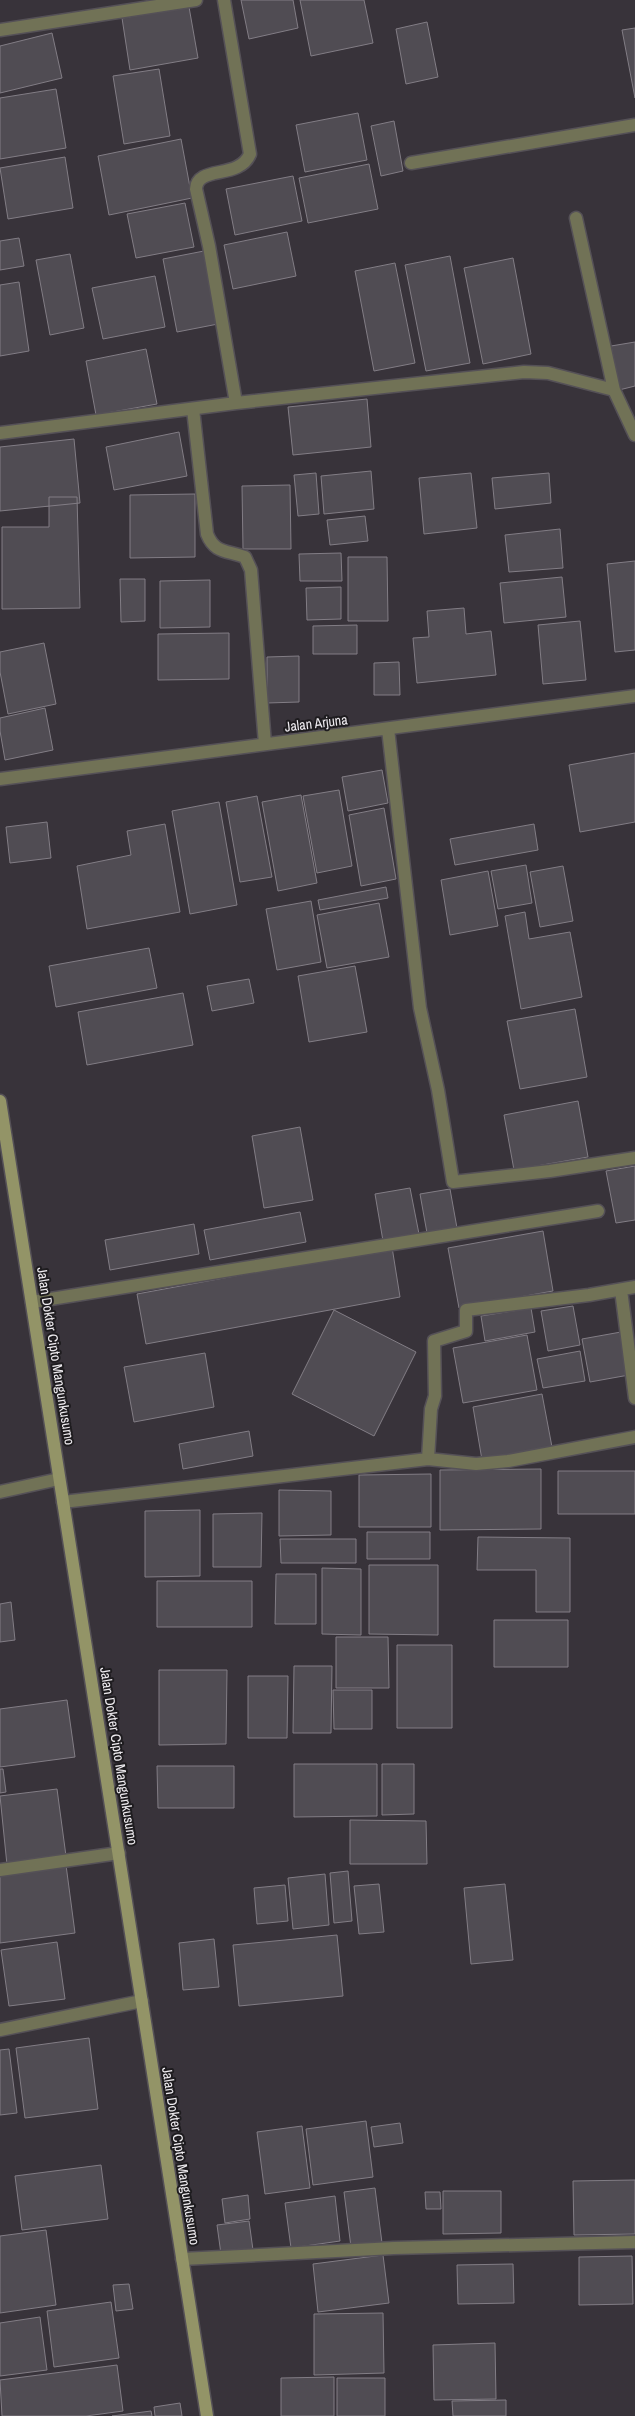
<svg xmlns="http://www.w3.org/2000/svg" width="635" height="2416" viewBox="0 0 635 2416" font-family="'Archivo Narrow',sans-serif">
<style>
.building{fill:#504c53;stroke:#827d85}
.lines{fill:none;stroke-linecap:round;stroke-linejoin:round}
.street-casing{stroke:#555157;stroke-width:15}
.secondary-casing{stroke:#555157;stroke-width:15}
.street{stroke:#717256;stroke-width:12}
.secondary{stroke:#939467;stroke-width:12}
.labels{text-anchor:middle;stroke-width:4;stroke-linejoin:round;paint-order:stroke}
.street-label{font-size:14px;fill:#efecf0;stroke:#1e1c1f}
</style>
<rect width="100%" height="100%" fill="#38333a"/>
<!-- building -->
<path class="building" d="M241 0H293L298 28 249 39Z
M300 0H364L373 43 311 56Z
M189 7 198 58 130 70 122 18Z
M427 22 438 77 406 84 396 29Z
M635 28V98L622 30Z
M52 33 62 78 0 93V46Z
M159 69 170 136 124 144 113 76Z
M56 89 66 148 0 159V98Z
M358 113 367 160 305 172 296 125Z
M394 121 403 171 381 176 371 126Z
M181 139 192 198 109 215 98 156Z
M65 157 73 208 8 219 0 168Z
M369 164 378 209 308 223 299 178Z
M293 176 302 221 235 235 226 189Z
M185 203 194 247 136 258 127 214Z
M287 232 296 276 233 289 224 245Z
M19 238 24 266 0 270V241Z
M204 251 218 324 177 332 163 259Z
M70 254 84 328 50 335 36 260Z
M450 256 470 363 426 371 405 265Z
M513 258 531 354 483 364 464 268Z
M395 263 415 363 374 371 355 271Z
M155 276 165 327 103 339 92 288Z
M19 282 29 351 0 356V285Z
M635 342V386L619 390 611 346Z
M146 349 157 404 96 415 86 361Z
M367 399 371 447 293 455 288 407Z
M179 432 187 476 114 490 106 447Z
M74 439 80 503 0 511V447Z
M371 471 374 509 324 514 321 476Z
M316 473 319 514 298 516 294 475Z
M471 473 477 528 424 534 419 478Z
M549 473 551 503 495 509 492 478Z
M290 485 291 549H243L242 486Z
M195 494V557L130 558V495Z
M49 497H77L80 608 2 609V527H49Z
M365 516 368 541 330 545 327 520Z
M560 529 563 568 509 572 505 535Z
M341 553 342 581H300L299 554Z
M348 557H387L388 621H348Z
M635 561V650L615 652 607 564Z
M562 577 566 617 504 623 500 583Z
M120 579H145V621L121 622Z
M210 580V627L160 628V581Z
M341 587V619L307 620 306 588Z
M464 608 466 634 491 631 496 675 417 683 413 638 429 637 427 611Z
M580 621 586 680 543 684 538 625Z
M357 625V654H313V626Z
M229 633V679L158 680V634Z
M44 643 56 704 8 714 0 672V652Z
M299 656V702L267 703V657Z
M399 662 400 695H374V663Z
M45 708 53 750 5 760 0 731V718Z
M635 753V822L580 832 569 765Z
M382 770 388 803 348 811 342 777Z
M339 790 352 866 317 873 303 796Z
M301 795 317 883 278 891 262 802Z
M257 796 272 877 240 882 226 802Z
M219 802 237 905 190 914 172 811Z
M384 808 396 879 361 886 349 815Z
M47 822 51 858 10 863 6 827Z
M165 824 180 912 87 929 77 866 131 855 127 831Z
M534 824 538 850 455 865 450 839Z
M526 865 532 903 498 909 491 871Z
M563 866 573 921 540 927 530 872Z
M488 871 498 926 450 935 441 880Z
M386 887 388 898 320 910 318 900Z
M311 901 321 962 277 970 266 909Z
M379 903 389 957 327 968 317 915Z
M525 912 529 939 570 932 582 997 521 1009 505 916Z
M149 948 157 988 56 1007 49 966Z
M355 966 367 1032 309 1042 298 976Z
M249 979 254 1003 212 1011 207 986Z
M183 993 193 1045 87 1065 78 1012Z
M575 1009 587 1077 520 1089 507 1021Z
M578 1101 588 1157 514 1170 504 1115Z
M300 1127 313 1200 264 1208 252 1136Z
M635 1166V1220L616 1223 606 1171Z
M410 1188 419 1234 383 1241 375 1194Z
M450 1189 457 1228 427 1233 420 1194Z
M300 1212 306 1242 210 1260 204 1230Z
M194 1224 199 1254 110 1270 105 1240Z
M543 1231 553 1291 459 1308 448 1248Z
M392 1247 400 1297 146 1344 137 1294Z
M573 1306 580 1345 548 1351 541 1311Z
M531 1308 535 1332 485 1341 481 1316Z
M334 1310 416 1352 374 1436 292 1394Z
M621 1332 629 1375 590 1382 582 1339Z
M527 1335 537 1390 463 1403 453 1348Z
M580 1351 585 1381 543 1388 537 1359Z
M205 1353 214 1407 134 1422 124 1367Z
M542 1394 552 1447 482 1460 473 1407Z
M249 1431 253 1456 183 1469 179 1444Z
M541 1469V1529L440 1530V1470Z
M558 1471H635V1514H558Z
M431 1474V1527H359V1475Z
M279 1490 331 1491V1535L279 1536Z
M200 1510V1576L145 1577V1511Z
M262 1513 261 1567H213V1514Z
M367 1532H430V1559H367Z
M478 1537 570 1538V1612H536V1570H477Z
M280 1539H356V1563H281Z
M369 1565H438V1635L369 1634Z
M322 1568 361 1569V1635L322 1634Z
M276 1574H316V1624H275Z
M157 1581H252V1627H157Z
M11 1602 15 1640 0 1642V1604Z
M494 1620H568V1667H494Z
M336 1637H388L389 1688H336Z
M397 1645H452V1728H397Z
M294 1666H332L331 1733H293Z
M159 1670H227L226 1744 159 1745Z
M248 1676H288L287 1738H248Z
M333 1690H372V1729H334Z
M67 1700 75 1757 0 1767V1709Z
M294 1764H377V1816L294 1817Z
M382 1764H414V1814L382 1815Z
M157 1766H234V1808H158Z
M0 1769H3L6 1792 0 1793Z
M57 1789 66 1856 7 1865 0 1796Z
M350 1820 426 1821 427 1864H350Z
M66 1865 75 1933 0 1943V1874Z
M348 1871 352 1921 334 1923 330 1873Z
M325 1874 329 1925 293 1929 288 1878Z
M379 1884 384 1932 359 1934 354 1886Z
M505 1884 513 1960 471 1964 464 1888Z
M285 1885 288 1921 257 1924 254 1888Z
M337 1935 343 1996 239 2006 233 1945Z
M214 1939 219 1987 183 1990 179 1943Z
M57 1942 65 1999 9 2006 1 1950Z
M89 2038 98 2109 25 2118 16 2048Z
M9 2049 17 2113 0 2115V2050Z
M366 2121 373 2177 313 2185 306 2129Z
M400 2123 403 2143 374 2147 371 2127Z
M302 2126 310 2188 265 2194 257 2132Z
M101 2165 108 2219 22 2230 15 2176Z
M635 2180V2234L574 2235 573 2181Z
M375 2188 382 2243 351 2247 344 2192Z
M443 2191H501V2233L443 2234Z
M425 2192H440L441 2209H426Z
M248 2195 250 2219 225 2223 222 2199Z
M335 2196 340 2241 291 2248 285 2203Z
M249 2221 253 2250 221 2254 217 2225Z
M46 2230 56 2305 0 2313V2236Z
M383 2255 389 2303 318 2312 313 2264Z
M632 2256 633 2304 579 2305V2257Z
M513 2264 514 2303 458 2304 457 2265Z
M129 2284 133 2309 116 2311 113 2285Z
M111 2302 119 2358 54 2367 47 2311Z
M383 2313 384 2373 314 2375V2314Z
M40 2317 47 2370 0 2376V2323Z
M495 2343 496 2399 434 2400 433 2345Z
M117 2365 123 2411 86 2416H2L0 2380Z
M334 2377V2416H281V2378Z
M337 2378H385V2416H337Z
M506 2400V2416H453L452 2401Z
M180 2403 182 2416H155L154 2407Z
M151 2411 152 2416H112Z"/>
<g class="lines">
<!-- street casing -->
<g class="street-casing">
<path id="street" d="M224 0 250 154C239 180 197 165 196 189L209 246 236 403
M0 30 196 0
M411 163 635 125
M576 218 614 390 635 435
M193 409 207 534C215 554 227 550 245 557L251 570 265 744
M0 433 236 403 524 372 548 373 614 390
M388 729 420 1008 438 1090 453 1182 550 1171 635 1158
M0 779 635 696
M621 1290 635 1398
M32 1302 598 1211
M428 1459 476 1464 508 1461 635 1437
M0 1492 59 1479
M63 1502 428 1459 431 1409 435 1396 434 1341 466 1331V1310L589 1295 635 1287
M0 1870 119 1853
M0 2030 142 2001
M182 2259 394 2248 635 2242"/>
</g>
<!-- secondary casing -->
<g class="secondary-casing">
<path id="secondary" d="M0 1101 207 2416"/>
</g>
<!-- street -->
<use href="#street" class="street"/>
<!-- secondary -->
<use href="#secondary" class="secondary"/>
</g>
<g class="labels">
<!-- street labels -->
<g class="street-label">
<text transform="translate(316 723) rotate(-7)" y="5">Jalan Arjuna</text>
<text transform="translate(56 1356) rotate(81)" y="5">Jalan Dokter Cipto Mangunkusumo</text>
<text transform="translate(119 1756) rotate(81)" y="5">Jalan Dokter Cipto Mangunkusumo</text>
<text transform="translate(181 2156) rotate(81)" y="5">Jalan Dokter Cipto Mangunkusumo</text>
</g>
</g>
</svg>
